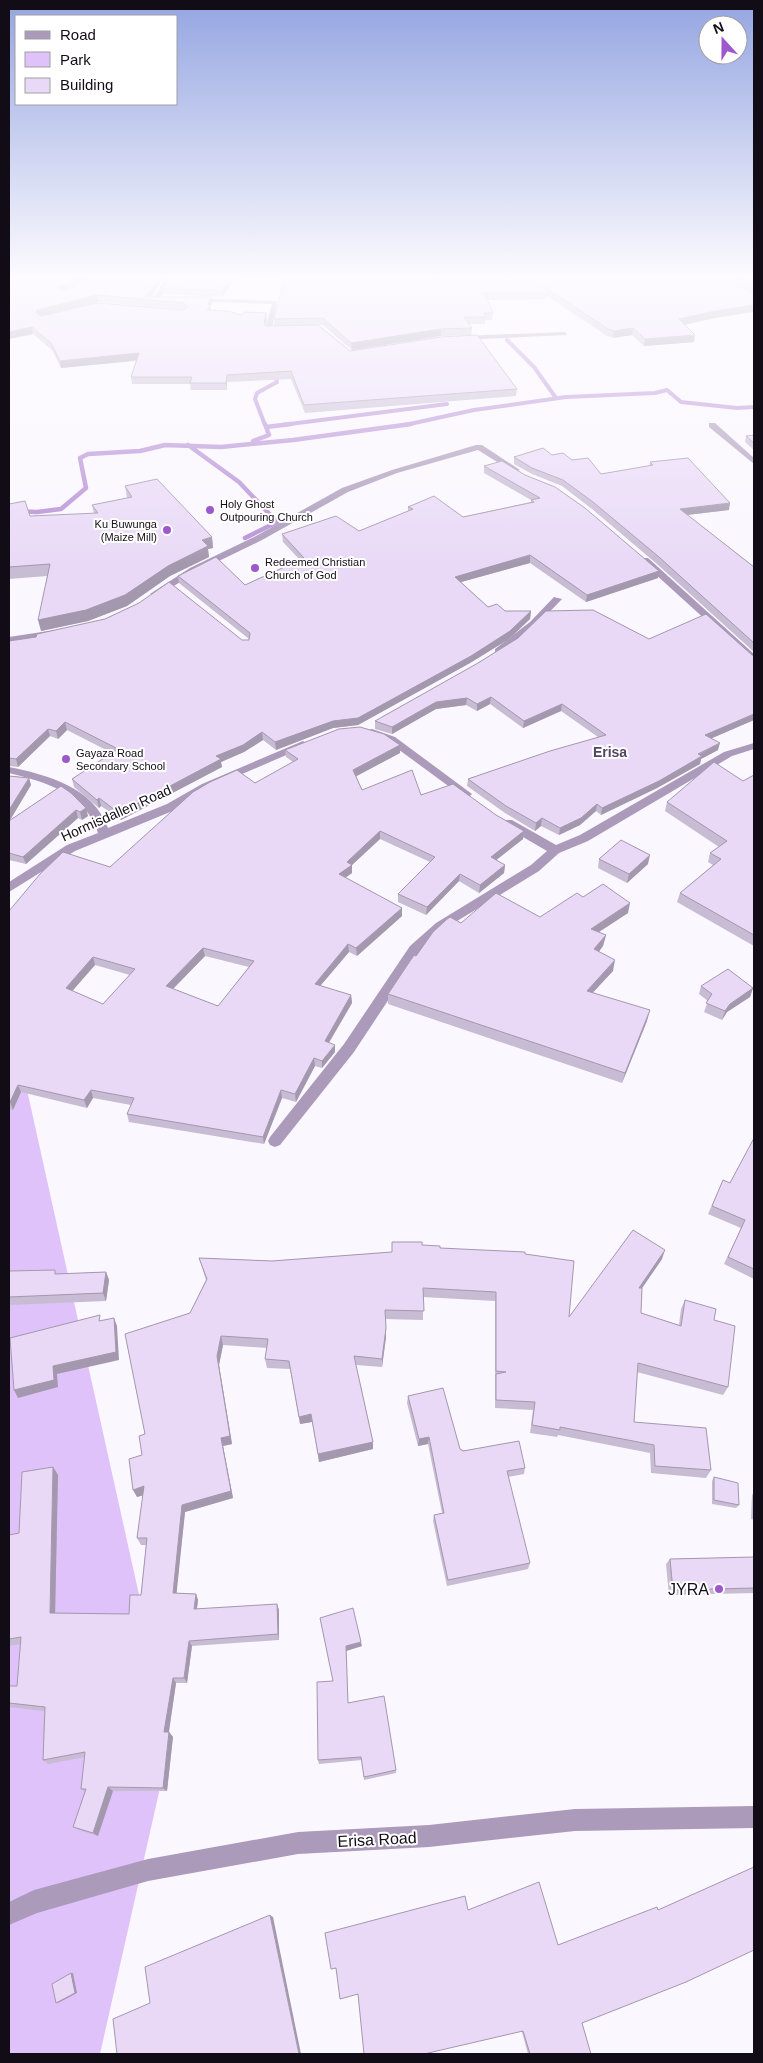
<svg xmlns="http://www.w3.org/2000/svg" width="763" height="2063" viewBox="0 0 763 2063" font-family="Arial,sans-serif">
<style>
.green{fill:#e0c2fa}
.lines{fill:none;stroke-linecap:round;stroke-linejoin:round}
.stream-far1{stroke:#b68fd6;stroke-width:4}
.stream{stroke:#b68fd6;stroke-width:4.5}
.minor{fill:#ab9aba;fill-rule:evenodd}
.tertiary{fill:#ab9aba;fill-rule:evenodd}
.wall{fill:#c8bbd4;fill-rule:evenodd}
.shaded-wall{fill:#a398ad}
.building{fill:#e9d9f7;stroke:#a398ad;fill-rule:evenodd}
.poi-dot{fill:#9d58cd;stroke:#fff;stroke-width:2}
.labels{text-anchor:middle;stroke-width:4;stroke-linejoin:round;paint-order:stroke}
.far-poi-label{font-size:11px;fill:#120c17;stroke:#fff;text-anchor:start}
.far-quarter-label{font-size:14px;font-weight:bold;fill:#544561;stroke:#fff}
.street-label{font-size:14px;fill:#120c17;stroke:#fff}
.near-poi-label{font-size:16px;fill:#120c17;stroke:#fff;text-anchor:end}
.near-street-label{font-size:16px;fill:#120c17;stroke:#fff}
</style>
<rect width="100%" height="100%" fill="#faf7fe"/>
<!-- green -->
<path class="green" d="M9 1009 171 1739 100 2054H9Z"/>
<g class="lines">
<!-- stream-far1 -->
<path class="stream-far1" d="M507 340 534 367 556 398
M265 425 255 399 257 393 277 382 274 371
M282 425 447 404
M405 425 474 410 566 397 655 393 667 390 681 402 737 408 754 407"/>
<!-- stream -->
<path class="stream" d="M266 427 291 424
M253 441 269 435 265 424
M188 445 239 482 277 522 245 538
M9 511 37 512 61 509 86 488 80 458 88 454 140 451 165 445 221 447 293 440 411 424"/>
<!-- minor -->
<path class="minor" d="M167 276H173C166 288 155 311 140 310V308L154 297Z
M194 298 277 301 272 328 284 330 281 332 265 330 272 304 192 301Z
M565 332 567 335 461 340 458 338 461 336Z
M709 423H715L754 458V464L709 427Z
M476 445H482L520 470 513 472 478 450 397 473 348 492 262 540 196 572 158 596 150 594 190 568 256 536 342 488 392 470Z
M642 558H648L754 654V662L751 661 642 562Z
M554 597 562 599 536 626 501 653H495V649L530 622Z
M55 630 58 631V635L9 643V637Z
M372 729 395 737 472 794 470 796H462L387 741 368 734V730Z
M303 741 308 744 307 746 210 788 175 810 75 851 9 892V882L67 845 98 833C86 793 45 782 9 773V767C48 775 93 787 108 828L167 804 202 784Z
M754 743V749L732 756 588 841 559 853 539 871 444 929 420 952 354 1052 280 1145 275 1147 270 1145 268 1141 270 1137 344 1044 410 946 436 923 531 865 547 851 504 826V820H512L556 845 580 835 724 752Z"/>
<!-- tertiary -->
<path class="tertiary" d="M754 1806V1828L575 1831 429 1847 298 1854 148 1881 37 1913 9 1925V1902L34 1890 148 1859 298 1832 429 1825 575 1809Z"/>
</g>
<!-- wall -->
<path class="wall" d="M9 276H92L64 291 165 276 151 297 212 304 210 306 211 310 267 320 265 326H274V319L285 276H425V278L394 277 434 279 489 277 436 278 434 276H724L752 294 727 276H754V313L753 312 714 318 685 325 694 342 644 346 632 335 613 338 607 336 547 296V299L487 300 493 313 492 320H485V324H469L472 328 471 335 441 336 352 350 323 325H318L350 351 517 389 516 396 305 413 291 379 227 382V390H191L190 384H132L131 377 136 361 61 368 52 350 33 334 9 339ZM98 302 184 309 183 310H67Z
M237 276 222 297 163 294V288Z
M754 435V450L745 442 746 436Z
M552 455 572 460 601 474 649 466 650 462 729 510 687 515 754 567V652L657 564 592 509 562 486 532 474 514 464V457Z
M502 461 658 578 586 602 530 563 461 582 488 607 505 611H531L530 619 509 639 470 663 358 725 333 728 276 750 263 740 244 752 221 762 222 767 121 820 101 806 99 808 74 787 72 779 112 753 67 730 58 739 50 736 18 767 9 766V641L249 640V639L179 583 178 576 245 585 300 560 283 542 282 534 359 531 408 511V507L463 517 531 502V500L484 473V466Z
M125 486 212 537 213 548 208 549 209 557 170 576 127 606 88 621 41 631 47 576 9 579V504L30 516 94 514 92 505 127 498Z
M649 639 754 656V720L712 738 718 750 701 759 700 764 657 788 601 815 596 811 580 825 559 835 541 826 535 831 505 813 467 786 468 779 598 737 561 711 523 728 490 704 477 711 466 705 436 709 392 734 375 729V721Z
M400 745V753L356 776 362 790 421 795 496 815 524 831 523 839 496 860 505 865 504 873 479 893 459 881 426 915 398 902V894L430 862 380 839 352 865V873L345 878 402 916 357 956 349 952 320 986 351 995 352 1003 329 1043 335 1052 322 1068 315 1066 296 1102 282 1098 264 1144 129 1122 127 1114 131 1105 93 1098 87 1108 21 1092 13 1110 9 1109V911L110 867 293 762 286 757 285 750ZM205 956 249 967 218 1006 173 989ZM95 965 130 975 103 1004 72 991Z
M9 771 10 776 29 778 31 785 9 821 61 786 88 816 82 820 78 818 26 864 9 860Z
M754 775V946L677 902 680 893 713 865 708 862 710 853 719 847 665 811 667 802 743 781Z
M599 859 648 864 627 883 598 868Z
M583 897 628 913 599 932 606 935 603 946 599 952 613 971 593 992 647 1021 622 1083 388 1004V994L416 956 540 917Z
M701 986 753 988 750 997 727 1012 722 1020 704 1012 708 1001 699 994Z
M754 1138V1279L724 1264 741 1228 708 1214 723 1180 730 1183Z
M422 1245 440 1248 525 1254 569 1317 662 1259 642 1288 641 1313 679 1325 681 1309 685 1300 714 1320 728 1387 723 1395 637 1372 634 1422 711 1470 706 1478 651 1473 650 1453 558 1435 557 1437 530 1433 533 1410 495 1408V1301L423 1297V1320L385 1319 386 1337 382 1367 356 1365 373 1442V1449L319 1462 312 1422 300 1424 290 1369 267 1368 265 1359 267 1348 223 1345 219 1365 232 1444 223 1446 233 1498 185 1512 176 1593 196 1594 198 1600 197 1609 277 1604 279 1610V1640L192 1646 187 1683H176L169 1732 173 1737 167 1791H113L98 1836 79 1830 73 1827 85 1792 81 1789 85 1757 48 1764 43 1760 44 1711 9 1707V1686H17L21 1644 9 1646V1535L19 1533 53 1467 58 1475 55 1613 129 1614 141 1595 146 1545H141L137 1538 143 1495 137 1497 145 1434 190 1313 206 1280 199 1258 272 1261 392 1252Z
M9 1271 57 1274 106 1272 109 1280 106 1301 9 1305Z
M408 1396 460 1449 525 1468 524 1474 508 1477 530 1563 528 1569 447 1586 433 1521 434 1515 442 1513 428 1444 418 1446 407 1403Z
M714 1477 739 1505 736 1508 712 1504V1481Z
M754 1492V1520L751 1519 752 1495Z
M754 1557V1593L669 1595 666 1564 670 1559Z
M320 1618 362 1646 346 1651 348 1703 396 1770V1773L364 1780 362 1760 319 1764 318 1760 333 1681Z
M468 1910 582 2023 591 2054H528L522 2032 358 1994 336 1968 331 1970Z"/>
<!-- shaded-wall -->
<path class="shaded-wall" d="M78 276H92L59 293 57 289 58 287Z
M160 276H165L149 300 145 297Z
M232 276H237L222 297V290Z
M97 295 98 302 39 317 36 313 37 310Z
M211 297 212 304 210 306 211 312 208 317V304Z
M754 305 753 312 714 318 678 326 679 319 715 311Z
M266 313 267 320 264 331V324Z
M32 327 33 334 9 339V332Z
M633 328 632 335 613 338 614 331Z
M441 329V336L352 350 351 343Z
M695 335 694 342 644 346 645 339Z
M139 353 140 360 61 368 60 361Z
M227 375V390L226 383Z
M730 503 729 510 678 516 680 509Z
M212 537 213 548 208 549 209 557 170 576 127 606 88 621 41 631 38 620 202 540Z
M530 555V563L454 584 455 577Z
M659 571 658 578 586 602 587 595Z
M531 611 530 619 509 639 470 663 358 725 333 728 276 750 275 742Z
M491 697 490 704 477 711V704Z
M467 698 466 705 436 709 392 734V727L436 702Z
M562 704 561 711 523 728 524 721Z
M754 714V720L703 742 705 735Z
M65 722 67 730 58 739 56 731Z
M48 729 50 736 18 767 16 759Z
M262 732 263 740 244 752 221 762 222 767 121 820 119 813 216 756Z
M720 743 718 750 701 759 700 764 657 788 601 815 602 808Z
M400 745V753L353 778V770Z
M29 778 31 785 9 822V810Z
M99 798 101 806 99 808 97 800Z
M597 804 596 811 580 825 559 835 560 828Z
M86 808 88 816 82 820 80 812Z
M76 810 78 818 26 864 23 857Z
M542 818 541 826 535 831 536 823Z
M380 831V839L352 865V873L339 882V874L347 862Z
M524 831 523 839 490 865 491 857Z
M650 855 648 864 627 883 629 874Z
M505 865 504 873 479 893 480 885Z
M460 874 459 881 426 915 427 907Z
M630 903 628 913 588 939 591 929Z
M402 908V916L357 956 356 948Z
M606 935 603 946 592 960 594 949Z
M348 944 349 952 315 992V984Z
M203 948 205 956 168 994 166 986Z
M93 957 95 965 68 996 66 988Z
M615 960 613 971 585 1001 587 991Z
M753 988 750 997 727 1012 722 1020 725 1011 730 1004Z
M351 995 352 1003 325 1049V1041Z
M650 1010 647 1021 622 1083 625 1073Z
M335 1045V1052L322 1068V1061Z
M314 1058 315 1066 296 1102 295 1094Z
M18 1085 21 1092 13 1110 10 1102Z
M91 1090 93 1098 87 1108 84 1100Z
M281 1090 282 1098 264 1144 263 1137Z
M665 1250 662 1259 636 1297 639 1288Z
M106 1272 109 1280 106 1301 103 1293Z
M114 1318 117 1326 119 1360 57 1374 58 1387 18 1398 14 1390 53 1366Z
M386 1328V1337L382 1367V1359Z
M221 1336 223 1345 219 1365 232 1444 223 1446 233 1498 185 1512 176 1599 173 1593 182 1505 221 1438 217 1356Z
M311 1414 312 1422 300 1424 299 1417Z
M429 1437 428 1444 418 1446 419 1439Z
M373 1442V1449L319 1462 318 1454Z
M53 1467 58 1475 55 1619 50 1613Z
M144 1486 148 1494 137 1497 133 1490Z
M196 1594 198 1600 196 1615 194 1609Z
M277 1604 279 1610V1640L278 1634Z
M189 1641 192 1646 187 1683 184 1678Z
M361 1642 362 1646 346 1651V1646Z
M173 1678 176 1683 168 1737 164 1732Z
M169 1732 173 1737 167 1791 163 1788Z
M108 1787 113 1791 98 1836 93 1833Z
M270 1915 273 1917 301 2054H299Z
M71 1973H73L77 1993 58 2003H56Z"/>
<!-- building -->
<path class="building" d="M9 276H78L58 287 57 289 65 291 94 276H160L145 297H211L208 304 210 306 207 310 228 311 241 315 245 312 266 313 264 324 266 326 318 325 350 351 441 337 477 335 517 389 304 405 291 371 227 375 226 383H190L192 377H131L139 353 60 361 51 343 32 327 9 332ZM97 295 184 303 188 307 183 310 97 303 41 316 36 313 37 310Z
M170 276H232L222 290 163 288Z
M285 276H386L434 279 499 276H724L754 295V305L715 311 679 319 695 335 645 339 633 328 614 331 608 329 544 287 548 293H484L493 313H484L485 317H464L472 328 441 329 351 343 323 318 274 319Z
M738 276H754V287Z
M754 435V443L746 436Z
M543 448 552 455 563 453 572 460 588 458 601 474 653 465 650 462 688 458 730 503 680 509 754 567V643L659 557 593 502 563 480 532 468 514 457Z
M502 461 525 475 555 487 585 508 659 571 587 595 530 555 455 577 488 607 497 604 505 611H531L510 631 471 656 358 718 333 721 275 742 262 732 243 745 216 756 221 759 119 813 99 798 97 800 72 779 118 749 65 722 56 731 48 729 16 759 9 758V641L36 637 37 634 105 619 139 603 169 582 242 640H249L250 633 178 576 216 557 245 585 304 558 282 534 336 516 359 531 413 509 408 507 434 496 463 517 534 502 531 500 540 498 484 466Z
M157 479 212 537 202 540 208 546 168 566 125 595 86 610 38 620 50 564 9 567V504L25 501 30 516 98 513 92 505 132 497 125 486Z
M593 610 649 639 706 614 752 655 754 656V714L705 735 720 743 698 754 702 756 659 781 602 808 597 804 581 818 560 828 542 818 536 823 506 806 468 779 550 751 606 735 562 704 524 721 491 697 477 704 467 698 436 702 392 727 375 721 478 663 518 638 546 611Z
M360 727 384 734 400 745 353 770 362 790 412 770 421 795 453 784 496 815 524 831 491 857 505 865 480 885 460 874 427 907 398 894 435 857 380 831 347 862 352 865 339 874 402 908 356 948 348 944 315 984 351 995 325 1041 335 1045 322 1061 314 1058 295 1094 281 1090 263 1137 127 1114 134 1098 91 1090 84 1100 18 1085 10 1102H9V911L40 874 63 852 110 867 193 792 210 782 237 770 255 783 298 759 285 750 339 729ZM203 948 254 961 218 1006 166 986ZM93 957 135 969 103 1004 66 988Z
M714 762 743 781 754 775V935L680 893 721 859 710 853 727 841 667 802Z
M9 776 29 778 9 810Z
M61 786 71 793 86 808 80 812 76 810 23 857 9 853V821Z
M621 840 650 855 629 874 599 859Z
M603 884 630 903 591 929 606 935 594 949 615 960 587 991 650 1010 625 1073 388 994 414 955 416 956 433 932 446 920 450 917 461 923 496 893 540 917 577 893 583 897Z
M728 969 753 988 730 1004 725 1011 706 1003 712 994 701 986Z
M754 1138V1269L728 1257 745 1220 712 1206 723 1180 730 1183Z
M633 1230 665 1250 639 1288H642L641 1313 681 1326 685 1300 716 1309 714 1320 735 1326 728 1387 638 1363 634 1422 706 1428 711 1470 655 1466 654 1445 560 1427V1430L532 1425 535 1402 496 1400V1374L506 1372 496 1371V1292L423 1288 424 1311 385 1310 386 1328 382 1359 354 1356 373 1442 318 1454 311 1414 299 1417 289 1361 265 1359 268 1339 221 1336 217 1356 230 1436 221 1438 231 1491 182 1505 173 1593 196 1594 194 1609 277 1604 278 1634 189 1641 184 1678H173L164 1732H169L163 1788 108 1787 93 1833 73 1827 86 1789H81L85 1752 43 1760 45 1707 9 1703V1686H17L21 1637 9 1639V1535L19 1533 22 1472 53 1467 50 1613 129 1614 130 1595H141L147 1538H137L144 1486 133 1490 129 1459 142 1455 139 1436 145 1434 125 1334 190 1313 207 1279 199 1258 272 1261 392 1252V1242H422V1245L440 1246V1248L525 1252V1254L574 1261 569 1317Z
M55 1270V1274L106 1272 103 1293 9 1297V1271Z
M100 1315 99 1321 114 1318 116 1352 53 1366 54 1380 14 1390 10 1338Z
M443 1388 460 1449 463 1451 519 1441 525 1468 507 1471 530 1563 448 1580 434 1515 444 1513 429 1437 419 1439 408 1396Z
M714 1477 738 1483 739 1505 714 1500Z
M754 1557V1588L673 1590 670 1559Z
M353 1608 361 1642 346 1646 348 1703 384 1696 396 1770 364 1777 361 1757 318 1760 317 1682 333 1681 320 1618Z
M754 1867V1950L686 1982 582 2023 591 2054H530L523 2031 424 2054H364L358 1994 340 1999 336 1968 331 1969 325 1933 465 1896 468 1910 539 1882 558 1945 657 1907 658 1910Z
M270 1915 299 2054H117L113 2019 150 2003 145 1967Z
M71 1973 75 1993 56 2003 52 1984Z"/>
<!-- sky -->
<linearGradient id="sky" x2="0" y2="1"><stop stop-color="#94a5e1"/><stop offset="0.49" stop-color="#fdfbff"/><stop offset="1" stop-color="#fdfbff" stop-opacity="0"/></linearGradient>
<rect width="763" height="565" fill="url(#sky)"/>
<!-- markers -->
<g class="poi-dot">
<circle cx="210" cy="510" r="5"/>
<circle cx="167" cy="530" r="5"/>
<circle cx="255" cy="568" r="5"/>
<circle cx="66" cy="759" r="5"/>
<circle cx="719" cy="1589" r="5"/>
</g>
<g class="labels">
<!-- far-poi labels -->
<g class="far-poi-label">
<text x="220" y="508">Holy Ghost<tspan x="220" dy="13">Outpouring Church</tspan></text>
<text x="157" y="528" text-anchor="end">Ku Buwunga<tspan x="157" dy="13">(Maize Mill)</tspan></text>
<text x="265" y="566">Redeemed Christian<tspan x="265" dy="13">Church of God</tspan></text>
<text x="76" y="757">Gayaza Road<tspan x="76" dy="13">Secondary School</tspan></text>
</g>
<!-- far-quarter labels -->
<g class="far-quarter-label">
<text x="610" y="757">Erisa</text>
</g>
<!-- street labels -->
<g class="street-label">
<text transform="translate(116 813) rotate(-24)" y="5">Hormisdallen Road</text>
</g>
<!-- near-poi labels -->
<g class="near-poi-label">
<text x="709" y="1595">JYRA</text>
</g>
<!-- near-street labels -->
<g class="near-street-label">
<text transform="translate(377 1839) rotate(-3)" y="6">Erisa Road</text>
</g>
</g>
<!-- border -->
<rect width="763" height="2063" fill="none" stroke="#120c17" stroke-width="20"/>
<!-- legend -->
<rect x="15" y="15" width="162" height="90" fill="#ffffff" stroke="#a09ea2"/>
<rect x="25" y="31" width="25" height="8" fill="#ab9aba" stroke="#a09ea2"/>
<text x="60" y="40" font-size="15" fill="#120c17">Road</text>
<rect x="25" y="52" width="25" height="15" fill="#e0c2fa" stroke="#a09ea2"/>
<text x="60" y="65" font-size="15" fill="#120c17">Park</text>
<rect x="25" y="78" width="25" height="15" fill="#e9d9f7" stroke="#a09ea2"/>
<text x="60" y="90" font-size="15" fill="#120c17">Building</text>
<!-- north arrow -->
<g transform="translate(723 40) rotate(339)"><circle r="24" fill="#ffffff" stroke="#a09ea2"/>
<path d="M0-4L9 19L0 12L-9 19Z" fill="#9d58cd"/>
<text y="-8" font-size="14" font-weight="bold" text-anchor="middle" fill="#120c17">N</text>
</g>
</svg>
